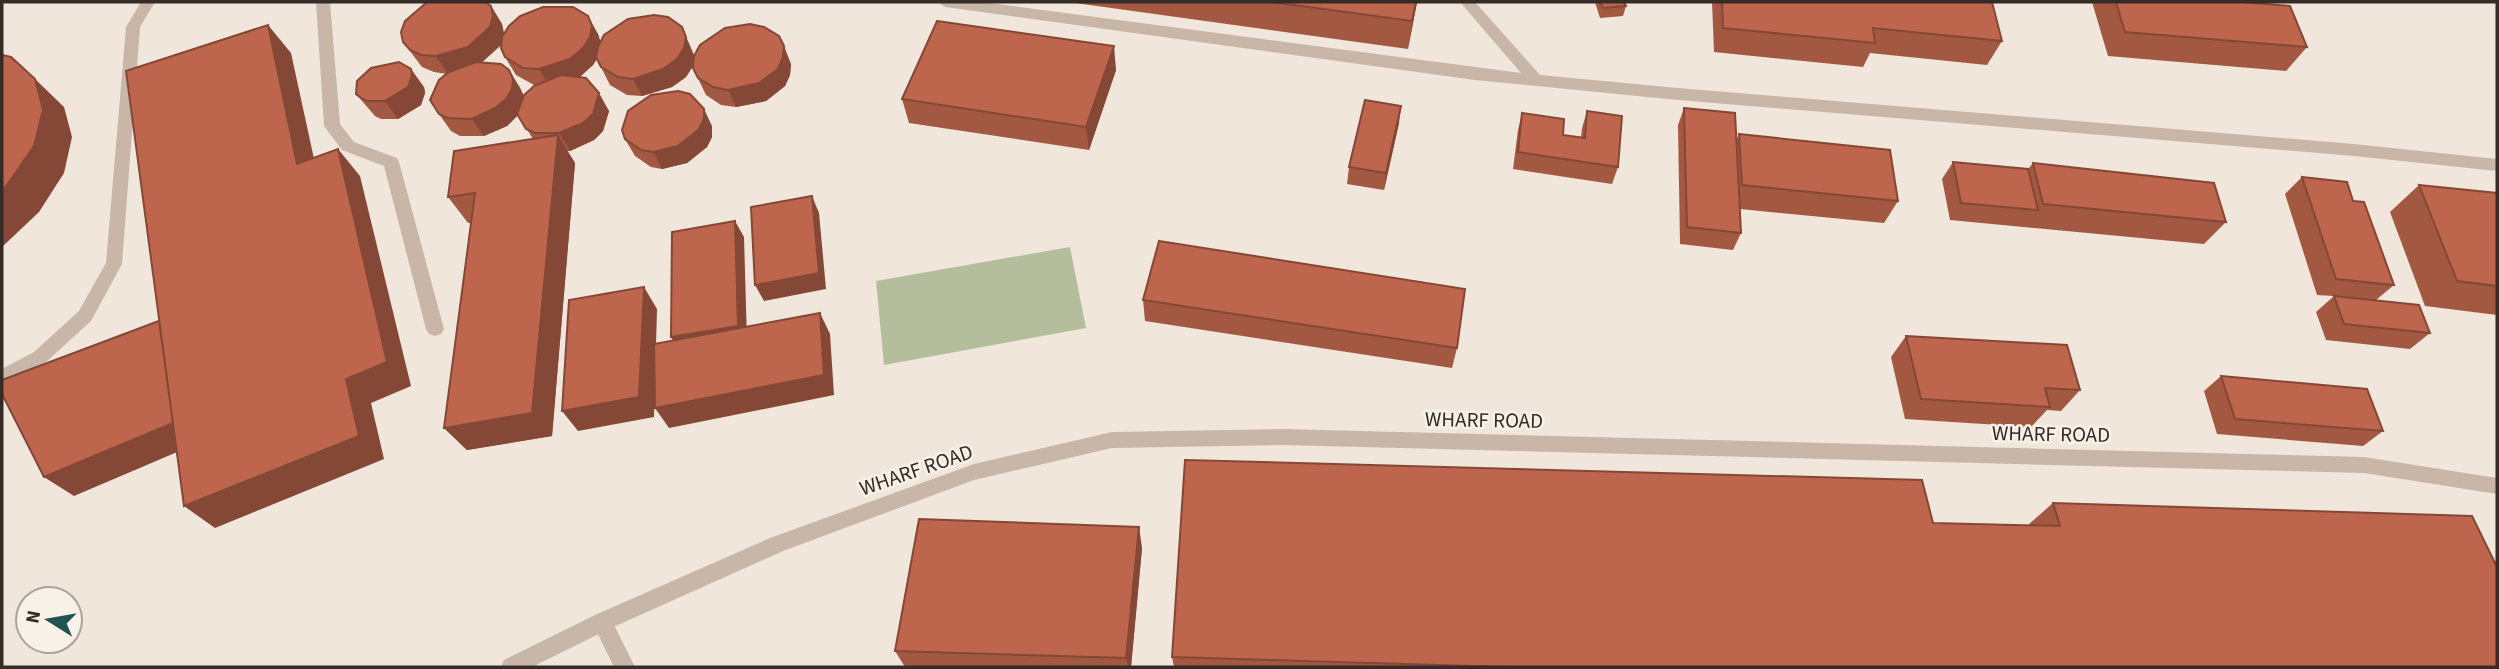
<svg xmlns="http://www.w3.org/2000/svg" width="2499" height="669" viewBox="0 0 2499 669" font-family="'Source Sans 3',sans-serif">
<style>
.green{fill:#b4be9d}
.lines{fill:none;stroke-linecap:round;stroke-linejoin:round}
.service{fill:#c8b6a9;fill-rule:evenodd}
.minor{fill:#c8b6a9;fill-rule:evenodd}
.wall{fill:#a35842;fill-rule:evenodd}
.shaded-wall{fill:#854736}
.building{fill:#be664d;stroke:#854736;stroke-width:2}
.labels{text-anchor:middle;stroke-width:5;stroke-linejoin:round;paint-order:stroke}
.street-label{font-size:21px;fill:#352c28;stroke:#f8f1e8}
</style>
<rect width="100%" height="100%" fill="#f0e6dc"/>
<!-- green -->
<path class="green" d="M1070 247 1086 328 884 365 876 281Z"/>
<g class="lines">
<!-- service -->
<path class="service" d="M141 2H155L140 27 122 264 91 321 46 362 2 386V369L34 352 79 311 106 263 126 27Z
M316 2H330L340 124 354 142 397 158 399 162 444 329 441 334 435 336 429 334 426 329 384 166 342 150 324 126Z
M938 2H982L1521 73 1460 2H1475L1540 75 1678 88 1686 94 1678 100 1475 80 945 7Z
M602 613 609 615 635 667H614L592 622 595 615Z"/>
<!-- minor -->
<path class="minor" d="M1678 88 2354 144 2497 159V171L2354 156 1678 100 1670 94Z
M1283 429 2364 457 2497 478V494L2364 473 1283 445 1112 448 974 480 783 551 609 629 532 667H501L504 660 595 615 770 538 974 464 1112 432Z"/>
</g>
<!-- wall -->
<path class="wall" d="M1068 2H1417L1408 49Z
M1595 2H1624L1626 6 1623 16 1600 18Z
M1712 2H1992L2002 41 1987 65 1870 53 1863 67 1714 52Z
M2092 2H2241L2307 47 2286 71 2108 56Z
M491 6 502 24 504 34H598L600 41 694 55 693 66 686 77 672 87 642 96 627 95 610 85 597 59 593 65 578 77 609 111 603 131 594 140 570 151H567L575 163 552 436 467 450 444 428 471 223H468L448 197 533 139 518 115 507 126 484 136H460L451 131 439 114 447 74 434 72 422 67 403 42ZM502 40 505 57 516 75 534 85 524 96 520 88 509 70 482 62 501 45Z
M791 64 790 75 785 86 766 101 736 107 721 105 706 95 693 68Z
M1116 70 1089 150 909 123 902 99Z
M424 87 425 93 421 105 398 119H381L375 116 356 94Z
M1684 108 1736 141 1739 134 1898 201 1884 223 1740 209 1741 233 1733 250 1680 244 1678 125Z
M1587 111 1618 167 1612 184 1513 169 1518 130 1522 113 1563 135 1581 138 1582 128Z
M1399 123 1384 190 1347 184 1349 167Z
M712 126V137L707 147 687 163 662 169 651 167 635 156 625 139Z
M1953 162 2028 169 2033 163 2226 222 2204 244 1950 220 1942 179Z
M2302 177 2353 201 2394 285 2376 300 2430 333 2410 349 2326 340 2316 312 2334 296 2317 295 2285 194Z
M2419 185 2497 193V315L2425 306 2390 212Z
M1143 300 1457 348 1452 368 1145 321Z
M1906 336 2080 390 2061 411 2047 410 2031 427 1905 419 1891 357Z
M2221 376 2383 431 2363 446 2217 434 2204 391Z
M2053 503 2497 667H1174L1172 657 1933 523 2030 526 2029 524Z
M1142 548 1131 667H905L895 651Z"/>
<!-- shaded-wall -->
<path class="shaded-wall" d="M1416 2H1417L1408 49 1412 21Z
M491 6 502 24 504 34 501 45 479 65 448 74 436 56Z
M588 16 598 34 601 44 600 54 593 65 580 77 549 86 539 69Z
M268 25 291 53 321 191 297 164Z
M682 27 694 55 693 66 686 77 672 87 642 96 633 79Z
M784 46 791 64 790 75 785 86 766 101 736 107 728 90Z
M1114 46 1116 70 1089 150 1086 127Z
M411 69 424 87 425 93 421 105 398 119 385 101Z
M509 70 520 88 524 97 523 107 517 116 507 126 484 136 472 119Z
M35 79 64 107 72 137 64 173 39 212 2 247V190Z
M599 93 609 111 603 131 594 140 570 151 559 133Z
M1401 106 1399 123 1384 190 1386 173Z
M704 109 712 126V137L707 147 687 163 662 169 653 152Z
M558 135 575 163 552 436 467 450 444 428Z
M338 149 360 176 411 386 371 403 384 459 215 528 184 506Z
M812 196 819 213 826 289 764 301 755 285Z
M735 221 744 237 747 341 681 353 671 337Z
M644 287 657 309 654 417 578 431 562 411Z
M820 313 830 334 834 395 669 428 655 408Z
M177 422 203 441 74 496 44 477Z
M1139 527 1142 548 1131 667H1128L1126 658Z"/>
<!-- building -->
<path class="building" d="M427 2H485L491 6 493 16 490 27 468 47 436 56 421 55 410 50 403 42 401 32 405 21Z
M1272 2H1416L1412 21Z
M1600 2H1624L1626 6 1603 8Z
M1722 2H1992L2002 41 1873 28 1875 43 1723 28Z
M2116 2H2241L2290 6 2307 47 2125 32Z
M543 7H573L588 16 592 26 590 37 583 48 570 59 539 69 523 68 505 57 501 48 502 37 509 26 520 16Z
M654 15 668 17 682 27 686 37 684 48 677 59 663 69 633 79 618 77 601 67 596 57 598 47 604 35 628 19Z
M937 21 1114 46 1086 127 902 99Z
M750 24 764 27 779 36 784 46 783 57 778 69 759 83 728 90 713 87 698 78 693 68 694 56 700 45 725 28Z
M268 25 297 164 338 149 387 362 346 379 359 436 184 506 126 71Z
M2 55 11 57 35 79 43 110 34 146 7 185 2 190Z
M399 62 411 69 412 75 408 87 385 101H367L361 98 356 94 357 81 371 68Z
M476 62 501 64 509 70 513 79 512 89 506 99 495 108 472 119 447 118 439 114 430 100 439 80 449 72Z
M561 75 586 78 599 93 593 114 583 123 559 133H535L526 129 517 114 524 95 534 86Z
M678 91 690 94 704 109V119L698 130 678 146 653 152 641 150 625 139 622 130 628 111 651 95Z
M1365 100 1401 106 1386 173 1349 167Z
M1684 108 1735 113 1741 233 1687 227Z
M1587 111 1622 116 1618 167 1518 152 1522 113 1564 119 1563 135 1585 138Z
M1739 134 1890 150 1898 201 1742 185Z
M558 135 532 413 444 428 475 193 448 197 454 151Z
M1953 162 2028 169 2038 210 1961 203Z
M2033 163 2214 183 2226 222 2043 204Z
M2302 177 2347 182 2353 201 2364 202 2394 285 2336 279Z
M2419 185 2497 193V286L2457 281Z
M812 196 819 273 755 285 751 207Z
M735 221 738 326 671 337 672 232Z
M1159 241 1465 289 1457 348 1143 300Z
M644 287 639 397 562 411 569 300Z
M2334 296 2419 305 2430 333 2344 324Z
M820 313 824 375 655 408 654 344Z
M159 321 173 423 44 477 2 394V380Z
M1906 336 2067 345 2080 390 2045 388 2050 407 1921 399Z
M2221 376 2367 389 2383 431 2235 419Z
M1185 460 1922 480 1933 523 2060 526 2053 503 2472 516 2497 567V667H1508L1172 657Z
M919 519 1139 527 1126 658 895 651Z"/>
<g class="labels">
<!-- street labels -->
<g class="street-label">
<text transform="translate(1484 420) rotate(1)" y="7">WHARF ROAD</text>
<text transform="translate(2051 434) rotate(1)" y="7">WHARF ROAD</text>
<text transform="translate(916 470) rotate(-19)" y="7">WHARF ROAD</text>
</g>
</g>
<!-- border -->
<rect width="2499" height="669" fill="none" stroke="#352c28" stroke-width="7"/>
<!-- north arrow -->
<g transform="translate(49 620) rotate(281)"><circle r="33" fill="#f8f1e8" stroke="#aaa29b" stroke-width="2"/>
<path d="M0-5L12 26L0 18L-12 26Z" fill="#215254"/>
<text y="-10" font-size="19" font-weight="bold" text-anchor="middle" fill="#352c28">N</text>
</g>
</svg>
